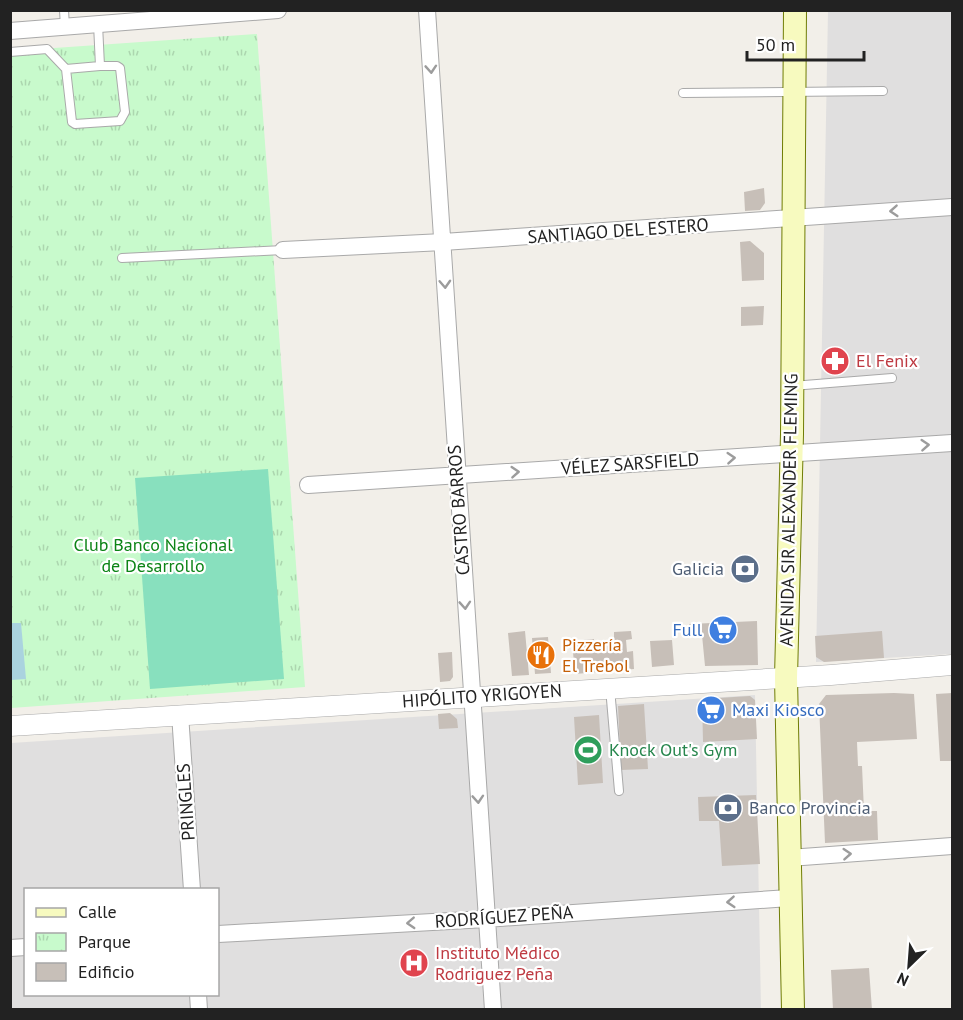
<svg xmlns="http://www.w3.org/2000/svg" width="963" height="1020" viewBox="0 0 963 1020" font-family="'PT Sans',sans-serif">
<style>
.residential{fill:#e0dfdf;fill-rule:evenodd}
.park{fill:url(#park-tufts)}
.pitch{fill:#88e0be}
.water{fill:#aad3df}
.building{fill:#c7bfb8}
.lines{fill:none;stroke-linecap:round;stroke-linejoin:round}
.service-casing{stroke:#a9a9a9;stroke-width:10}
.minor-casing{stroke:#a9a9a9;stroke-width:18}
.tertiary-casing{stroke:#a9a9a9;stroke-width:21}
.secondary-casing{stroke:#707d05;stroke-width:24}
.service{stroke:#fff;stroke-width:8}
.minor{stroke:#fff;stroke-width:16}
.tertiary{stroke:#fff;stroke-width:20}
.secondary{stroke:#f7fabf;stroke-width:22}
.oneway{stroke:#9c9c9c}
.labels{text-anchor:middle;stroke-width:4.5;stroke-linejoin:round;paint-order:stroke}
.street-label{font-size:18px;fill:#222;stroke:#fff}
.health-label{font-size:18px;fill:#be3a42;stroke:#fff;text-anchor:start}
.park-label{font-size:18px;fill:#0c8416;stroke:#fff}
.service-label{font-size:18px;fill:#4e5e75;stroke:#fff;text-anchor:end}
.shop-label{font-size:18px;fill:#366cbe;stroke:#fff;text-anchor:end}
.food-label{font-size:18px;fill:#c56008;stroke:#fff;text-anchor:start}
.leisure-label{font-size:18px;fill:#27864d;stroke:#fff;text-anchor:start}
</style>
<defs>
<pattern id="park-tufts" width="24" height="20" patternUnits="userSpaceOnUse" patternTransform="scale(1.5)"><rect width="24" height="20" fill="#c8facc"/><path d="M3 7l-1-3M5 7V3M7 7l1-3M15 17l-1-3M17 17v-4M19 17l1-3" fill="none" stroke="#acd6af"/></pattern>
</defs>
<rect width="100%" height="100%" fill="#f2efe9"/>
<!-- residential -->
<path class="residential" d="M828 11H952V654L816 662Z
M755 695 761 1009 11 1010V743ZM26 890H218V994H26Z"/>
<!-- park -->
<path class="park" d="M257 34 305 687 11 708V51Z"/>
<!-- pitch -->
<path class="pitch" d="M268 469 284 679 150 689 135 478Z"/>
<!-- water -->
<path class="water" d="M11 623H21L26 679 11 680Z"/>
<!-- building -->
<path class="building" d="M764 188 765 203 760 210 745 211 744 192Z
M750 241 764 253V280L742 281 740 242Z
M764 306 763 325 741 326V307Z
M757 621 758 665 705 666 702 635 690 637 689 624Z
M525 631 529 675 512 676 508 633Z
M631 631 632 639 626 640 627 652 633 651 634 669 575 674 572 641 594 639V643L614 642V632Z
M882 631 884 658 824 662 816 657 815 636Z
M548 637 551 673 535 674 532 638Z
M672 640 674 665 652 667 650 641Z
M452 652 453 677 450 681 440 682 438 653Z
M894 693 914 694 917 739 857 742 858 766H862L864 811H877L878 840 825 843 819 704 826 695Z
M952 693V761H940L936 694Z
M750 696 755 700 757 739 703 742 702 699Z
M644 704 648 769 621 770 618 706Z
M450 713 457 719 458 728 439 729 438 714Z
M599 715 603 783 578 785 574 717Z
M756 795 760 864 722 866 719 821H699L698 797Z
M869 968 872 1010H833L831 970Z"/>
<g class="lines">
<!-- service casing -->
<g class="service-casing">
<path id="service" d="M64 10 65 27
M10 52 47 49 66 69 72 122 75 124 120 121 125 112 120 68 117 66H100L98 24
M66 69 100 66
M683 93 883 91
M122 258 283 250
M792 386 892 378
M610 688 619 791"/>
</g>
<!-- minor casing -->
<g class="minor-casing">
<path id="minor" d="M427 10 493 1010
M10 31 278 10
M283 250 443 242 952 207
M308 485 952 443
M180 714 192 890
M789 858 952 846
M218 934 486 919 789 898
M10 948 26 947
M198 994 199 1010"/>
</g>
<!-- tertiary casing -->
<g class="tertiary-casing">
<path id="tertiary" d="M10 726 831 675 952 665"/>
</g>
<!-- secondary casing -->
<g class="secondary-casing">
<path id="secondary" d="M793 1010 786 678 792 434 795 10"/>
</g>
<!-- service -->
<use href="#service" class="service"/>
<!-- minor -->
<use href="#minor" class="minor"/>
<!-- tertiary -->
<use href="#tertiary" class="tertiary"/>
<!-- secondary -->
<use href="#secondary" class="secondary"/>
</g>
<!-- one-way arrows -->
<defs><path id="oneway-chevron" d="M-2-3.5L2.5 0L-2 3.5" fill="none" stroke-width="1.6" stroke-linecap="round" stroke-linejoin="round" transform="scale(1.5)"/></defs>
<g class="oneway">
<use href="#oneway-chevron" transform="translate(431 69) rotate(86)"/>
<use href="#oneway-chevron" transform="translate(894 211) rotate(176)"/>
<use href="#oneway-chevron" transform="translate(445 284) rotate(87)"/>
<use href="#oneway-chevron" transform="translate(925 445) rotate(-4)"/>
<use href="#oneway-chevron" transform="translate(731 458) rotate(-4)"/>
<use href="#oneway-chevron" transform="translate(515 472) rotate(-4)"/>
<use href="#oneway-chevron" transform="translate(465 605) rotate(86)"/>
<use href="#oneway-chevron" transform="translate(478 799) rotate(86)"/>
<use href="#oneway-chevron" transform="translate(847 854) rotate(-4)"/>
<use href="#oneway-chevron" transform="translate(731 902) rotate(176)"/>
<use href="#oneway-chevron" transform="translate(411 923) rotate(177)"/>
</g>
<!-- icons -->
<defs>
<g id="pharmacy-disc" transform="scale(1.5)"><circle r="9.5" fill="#e0444e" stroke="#fff"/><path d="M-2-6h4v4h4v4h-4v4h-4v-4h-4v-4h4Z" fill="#fff"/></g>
<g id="bank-disc" transform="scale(1.5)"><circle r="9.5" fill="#5c6f8a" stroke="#fff"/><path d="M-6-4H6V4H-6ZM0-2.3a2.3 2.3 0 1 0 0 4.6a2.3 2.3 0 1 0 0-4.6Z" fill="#fff"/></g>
<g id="supermarket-disc" transform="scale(1.5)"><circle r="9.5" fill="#3f7fe0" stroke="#fff"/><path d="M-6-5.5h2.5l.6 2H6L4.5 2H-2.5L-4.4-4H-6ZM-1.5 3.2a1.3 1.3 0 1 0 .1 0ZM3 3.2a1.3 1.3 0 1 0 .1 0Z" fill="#fff"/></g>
<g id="restaurant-disc" transform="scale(1.5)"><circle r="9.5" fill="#e8710a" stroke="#fff"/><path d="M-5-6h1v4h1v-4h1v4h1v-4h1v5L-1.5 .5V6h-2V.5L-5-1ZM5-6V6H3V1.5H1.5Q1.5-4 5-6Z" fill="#fff"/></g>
<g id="stadium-disc" transform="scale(1.5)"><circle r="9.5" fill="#2e9e5b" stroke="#fff"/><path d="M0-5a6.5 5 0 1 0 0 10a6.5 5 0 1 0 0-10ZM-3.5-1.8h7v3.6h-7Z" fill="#fff"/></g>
<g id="hospital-disc" transform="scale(1.5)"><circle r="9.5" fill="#e0444e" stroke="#fff"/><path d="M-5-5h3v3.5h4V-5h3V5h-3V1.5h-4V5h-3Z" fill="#fff"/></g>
</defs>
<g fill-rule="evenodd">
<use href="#pharmacy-disc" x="835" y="361"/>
<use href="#bank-disc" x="745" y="569"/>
<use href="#supermarket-disc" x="723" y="630"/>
<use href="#restaurant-disc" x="541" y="655"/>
<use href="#supermarket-disc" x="711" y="710"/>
<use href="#stadium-disc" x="588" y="750"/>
<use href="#bank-disc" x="728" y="808"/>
<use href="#hospital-disc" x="414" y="963"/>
</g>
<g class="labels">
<!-- street labels -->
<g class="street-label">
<text transform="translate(618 231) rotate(-4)" y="6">SANTIAGO DEL ESTERO</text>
<text transform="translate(630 464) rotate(-4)" y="6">VÉLEZ SARSFIELD</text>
<text transform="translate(459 510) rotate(-94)" y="6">CASTRO BARROS</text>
<text transform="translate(789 510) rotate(-89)" y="6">AVENIDA SIR ALEXANDER FLEMING</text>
<text transform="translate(482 696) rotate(-4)" y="6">HIPÓLITO YRIGOYEN</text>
<text transform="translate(186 802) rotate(-94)" y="6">PRINGLES</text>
<text transform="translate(504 917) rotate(-4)" y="6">RODRÍGUEZ PEÑA</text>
</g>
<!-- health labels -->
<g class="health-label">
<text x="856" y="367">El Fenix</text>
<text x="435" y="959">Instituto Médico<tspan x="435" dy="21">Rodriguez Peña</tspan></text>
</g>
<!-- park labels -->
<g class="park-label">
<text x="153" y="551">Club Banco Nacional<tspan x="153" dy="21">de Desarrollo</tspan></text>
</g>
<!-- service labels -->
<g class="service-label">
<text x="724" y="575">Galicia</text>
<text x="749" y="814" text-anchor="start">Banco Provincia</text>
</g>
<!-- shop labels -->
<g class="shop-label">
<text x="702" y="636">Full</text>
<text x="732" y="716" text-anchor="start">Maxi Kiosco</text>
</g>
<!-- food labels -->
<g class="food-label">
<text x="562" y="651">Pizzería<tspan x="562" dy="21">El Trebol</tspan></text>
</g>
<!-- leisure labels -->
<g class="leisure-label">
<text x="609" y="756">Knock Out's Gym</text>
</g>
</g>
<!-- border -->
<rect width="963" height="1020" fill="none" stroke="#222222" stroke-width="24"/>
<!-- legend -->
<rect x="24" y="888" width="195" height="108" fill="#ffffff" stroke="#a7a7a7" stroke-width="1.5"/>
<rect x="36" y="908" width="30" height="9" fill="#f7fabf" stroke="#a7a7a7" stroke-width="1.5"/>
<text x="78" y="918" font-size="18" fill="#222222">Calle</text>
<rect x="36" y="933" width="30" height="18" fill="url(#park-tufts)" stroke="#a7a7a7" stroke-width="1.5"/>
<text x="78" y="948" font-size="18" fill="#222222">Parque</text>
<rect x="36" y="963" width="30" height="18" fill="#c7bfb8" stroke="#a7a7a7" stroke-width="1.5"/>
<text x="78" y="978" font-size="18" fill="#222222">Edificio</text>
<!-- north arrow -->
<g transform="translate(909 966) rotate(205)" stroke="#ffffff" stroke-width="4.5" paint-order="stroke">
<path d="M0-4.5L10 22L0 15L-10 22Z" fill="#222222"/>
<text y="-9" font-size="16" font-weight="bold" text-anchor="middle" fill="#222222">N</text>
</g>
<!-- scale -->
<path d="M747 51v9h117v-9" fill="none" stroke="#222222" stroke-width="3"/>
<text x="756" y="51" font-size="18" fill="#222222" stroke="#ffffff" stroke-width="4.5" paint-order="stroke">50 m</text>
</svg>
